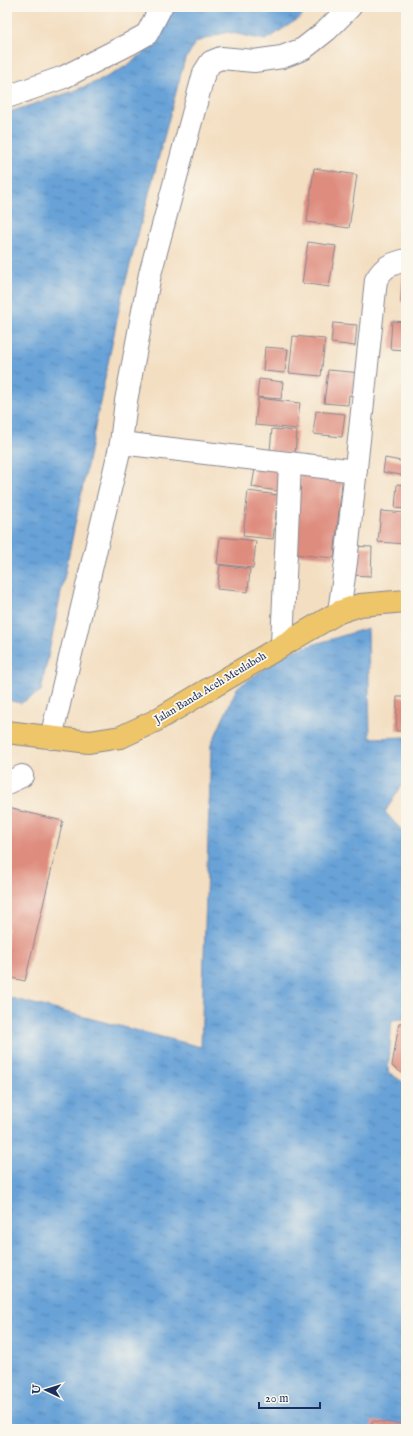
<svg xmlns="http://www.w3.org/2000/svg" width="413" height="1436" viewBox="0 0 413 1436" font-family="'IM FELL English',serif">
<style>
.water{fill:url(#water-ripples);stroke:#41689a}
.building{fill:#de8c7e}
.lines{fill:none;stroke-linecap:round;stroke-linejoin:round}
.minor-casing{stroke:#878690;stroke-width:24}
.highway-casing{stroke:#878690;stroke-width:24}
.minor{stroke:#fff;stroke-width:22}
.highway{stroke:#eec569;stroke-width:22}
.labels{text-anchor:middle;stroke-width:3.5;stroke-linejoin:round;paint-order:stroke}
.street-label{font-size:11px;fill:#1b2f5e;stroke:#fbf7ec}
</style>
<defs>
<pattern id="water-ripples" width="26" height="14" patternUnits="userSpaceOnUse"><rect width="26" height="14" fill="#67a2d7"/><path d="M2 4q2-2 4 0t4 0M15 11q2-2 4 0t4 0" fill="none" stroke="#5484b2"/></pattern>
</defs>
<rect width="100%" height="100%" fill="#fbf7ec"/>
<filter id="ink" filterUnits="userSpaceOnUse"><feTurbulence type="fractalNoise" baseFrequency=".025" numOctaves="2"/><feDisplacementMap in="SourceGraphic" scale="8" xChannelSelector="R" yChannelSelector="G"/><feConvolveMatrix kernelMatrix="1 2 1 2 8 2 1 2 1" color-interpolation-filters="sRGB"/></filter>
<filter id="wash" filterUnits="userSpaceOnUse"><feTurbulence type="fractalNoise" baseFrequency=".012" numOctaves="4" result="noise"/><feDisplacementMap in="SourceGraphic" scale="16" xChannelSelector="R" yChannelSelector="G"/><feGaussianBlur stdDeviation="0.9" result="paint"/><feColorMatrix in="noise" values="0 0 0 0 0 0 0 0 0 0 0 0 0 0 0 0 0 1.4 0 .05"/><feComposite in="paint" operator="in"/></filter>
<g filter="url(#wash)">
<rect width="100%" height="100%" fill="#f3dec1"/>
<!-- water -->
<path class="water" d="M176 7H310L301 17 266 40 227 32 196 42 184 62 122 295 41 691 21 703 7 700V113C52 97 112 84 146 50 157 38 167 20 176 7Z
M368 628 370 738 406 737V779L385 812 406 835V1019L392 1020 388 1072 406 1084V1429H7V997L201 1047 211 745 237 688 289 652Z"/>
<g id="blocks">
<!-- building -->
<path class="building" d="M314 168 357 175 349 228 307 222Z
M308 242 336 246 329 287 302 283Z
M403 273 406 274V303L401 302Z
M392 321 406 322V350L390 349Z
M333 323 357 325 355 346 331 343Z
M293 336 325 339 321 376 289 373Z
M265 347 288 349 285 373 263 371Z
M328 370 362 373 360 396 349 395 348 405 324 403Z
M259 379 283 382 281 399 257 397Z
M258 398 300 403 297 429 255 425Z
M316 411 345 414 342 437 313 434Z
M272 429 297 431 295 454 270 451Z
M385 458 406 462V476L383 472Z
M256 462 288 467 284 492 252 487Z
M301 470 343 474 334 558 293 554Z
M397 484 406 485V509L395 508Z
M248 491 278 495 273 539 243 536Z
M381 511 406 513V544L378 542Z
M220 537 256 541 253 568 217 564Z
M351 546 372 547 371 576 350 575Z
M220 565 250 569 248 592 217 589Z
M397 697H406V731H396Z
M7 808 63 821 25 981 7 977Z
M399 1023H406V1076L392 1066Z
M372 1421 406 1424V1429H372Z"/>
</g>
</g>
<g filter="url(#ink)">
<use href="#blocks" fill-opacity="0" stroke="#878690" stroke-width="1"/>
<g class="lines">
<!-- minor casing -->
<g class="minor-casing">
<path id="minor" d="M7 97 64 77 131 43 147 34 161 7
M121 443 356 471
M339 612 346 562 376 280C384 266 391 264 406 260
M282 644 290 463
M51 738 121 443 126 401 150 274 204 73 211 62 221 58 254 61 282 57 303 49 327 30 350 7
M7 783 22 776"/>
</g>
<!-- highway casing -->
<g class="highway-casing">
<path id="highway" d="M7 732 89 742 121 737 155 721 339 612 360 605 406 601"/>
</g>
<!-- minor -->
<use href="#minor" class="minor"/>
<!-- highway -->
<use href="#highway" class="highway"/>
</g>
</g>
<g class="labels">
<!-- street labels -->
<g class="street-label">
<text transform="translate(210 687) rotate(-31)" y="4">Jalan Banda Aceh Meulaboh</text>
</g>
</g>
<!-- margin -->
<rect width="413" height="1436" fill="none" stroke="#fbf7ec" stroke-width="24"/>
<!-- north arrow -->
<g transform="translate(46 1390) rotate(274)" stroke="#fbf7ec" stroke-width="3" paint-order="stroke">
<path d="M0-3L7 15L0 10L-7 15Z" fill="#1b2f5e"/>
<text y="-6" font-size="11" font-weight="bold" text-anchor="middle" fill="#1b2f5e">U</text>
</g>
<!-- scale -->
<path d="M259 1402v6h61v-6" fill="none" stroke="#1b2f5e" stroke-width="2"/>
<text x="265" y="1402" font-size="12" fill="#1b2f5e" stroke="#fbf7ec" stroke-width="3" paint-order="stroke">20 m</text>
</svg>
